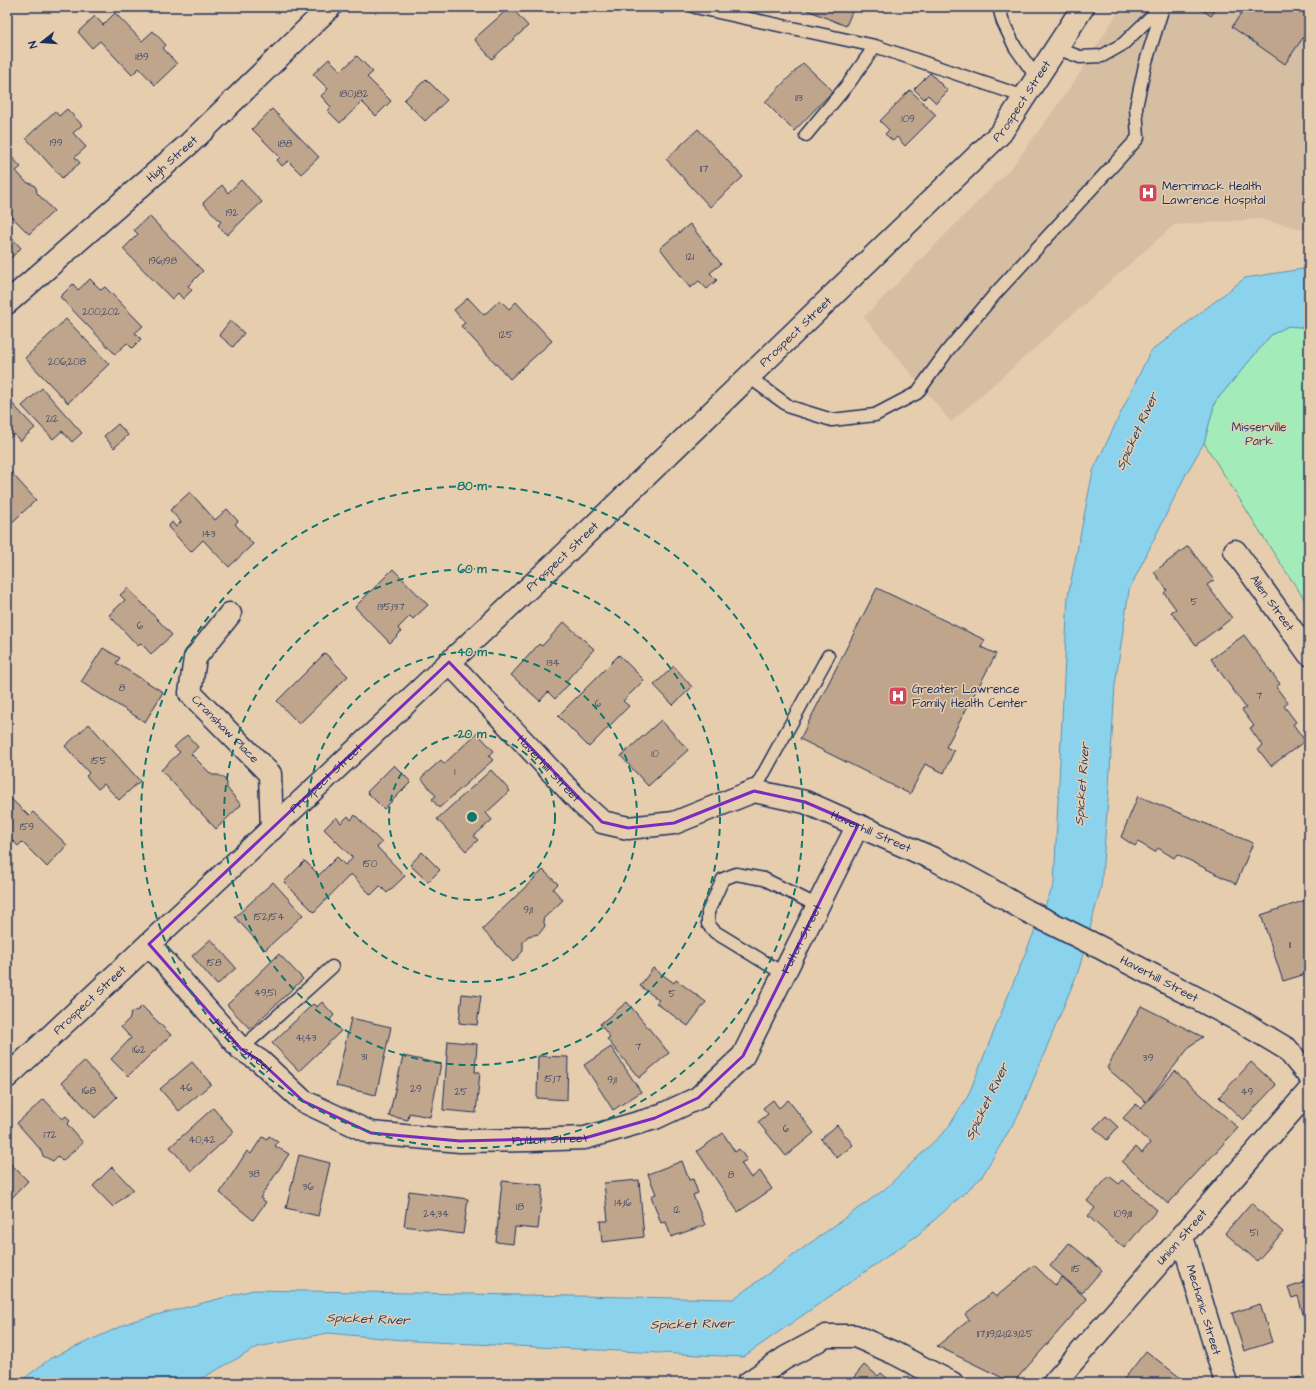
<svg xmlns="http://www.w3.org/2000/svg" width="1316" height="1390" viewBox="0 0 1316 1390" font-family="'Architects Daughter',sans-serif">
<style>
.built{fill:#d6bea3}
.green{fill:#a3ecba;stroke:#5f8e8c}
.water{fill:#8bd3ec;stroke:#5e91b3}
.building{fill:#bea58c;stroke:#1b2f5e}
.lines{fill:none;stroke-linecap:round;stroke-linejoin:round}
.service-casing{stroke:#1b2f5e;stroke-width:15}
.minor-casing{stroke:#1b2f5e;stroke-width:25}
.tertiary-casing{stroke:#1b2f5e;stroke-width:25}
.service{stroke:#e6cdae;stroke-width:12}
.minor{stroke:#e6cdae;stroke-width:22}
.tertiary{stroke:#e6cdae;stroke-width:22}
.marked{fill:none;stroke:#7b2cbf;stroke-width:3;stroke-linejoin:round}
.ring{fill:none;stroke:#0f766e;stroke-width:2;stroke-dasharray:7 5}
.labels{text-anchor:middle;stroke-width:3;stroke-linejoin:round;paint-order:stroke}
.number-label{font-size:10px;fill:#444c6a}
.street-label{font-size:12px;fill:#1b2f5e;stroke:#e6cdae}
.poi-label{font-size:12px;fill:#1b2f5e;stroke:#e6cdae;text-anchor:start}
.park-label{font-size:12px;fill:#294267;stroke:#e6cdae}
.water-label{font-size:13px;font-style:italic;fill:#263f6c;stroke:#e6cdae}
.centre{fill:#0f766e;stroke:#e6cdae;stroke-width:2}
.ring-label{font-size:12px;text-anchor:middle;font-weight:bold;fill:#0f766e;stroke:#e6cdae;stroke-width:3;stroke-linejoin:round;paint-order:stroke}
</style>
<rect width="100%" height="100%" fill="#e6cdae"/>
<filter id="ink" filterUnits="userSpaceOnUse"><feTurbulence type="fractalNoise" baseFrequency=".025" numOctaves="2"/><feDisplacementMap in="SourceGraphic" scale="8" xChannelSelector="R" yChannelSelector="G"/><feConvolveMatrix kernelMatrix="1 2 1 2 8 2 1 2 1" color-interpolation-filters="sRGB"/></filter>
<g filter="url(#ink)">
<!-- built -->
<path class="built" d="M1121 7H1309V231L1261 219 1174 225 951 422 864 317 1013 166 1074 82Z"/>
<!-- green -->
<path class="green" d="M1288 326 1309 327V606L1273 552 1204 443 1215 402 1271 335Z"/>
<!-- water -->
<path class="water" d="M1309 268V328L1288 326 1271 335 1215 402 1204 443 1186 474 1129 590 1115 685 1109 787 1101 887 1079 969 1020 1112 981 1178 919 1234 743 1357 413 1341 328 1333 258 1347 202 1378 181 1383H18L51 1358 133 1321 253 1290 733 1299 885 1189 947 1129 968 1096 1016 976 1054 884 1068 596 1093 471 1150 352 1245 278Z"/>
<!-- building -->
<path class="building" d="M510 7H511L528 26 492 59 474 39Z
M642 7H665L663 14Z
M800 7H854L846 26Z
M1198 7H1218L1211 16Z
M1240 7H1297L1309 15V29L1285 64 1232 27 1244 9Z
M115 13 142 41 153 31 166 45 163 48 177 64 155 85 139 68 132 75 100 41 92 48 78 32 95 16 103 25Z
M357 56 373 72 367 77 391 101 376 116 362 102 340 123 328 111 331 107 321 96 328 89 313 74 329 59 341 71Z
M803 63 833 91 794 131 765 102Z
M930 73 948 91 936 103 928 95 924 99 914 89Z
M426 79 447 100 425 121 404 100Z
M910 90 936 115 905 146 897 137 893 141 885 134 889 130 880 121Z
M67 109 82 125 73 133 86 147 75 157 80 163 62 178 26 138 55 111 59 116Z
M272 109 319 157 301 174 288 161 282 166 277 160 280 157 252 129Z
M698 129 743 177 710 207 666 159Z
M7 152 21 167 16 171 26 182 34 185 36 188 37 193 54 211 29 234 7 212Z
M241 180 262 202 227 235 218 225 221 222 203 203 222 185 228 193Z
M149 216 203 271 188 286 192 290 183 299 178 293 172 299 123 249 138 234 134 230Z
M690 224 721 264 710 273 717 280 707 289 699 281 690 288 660 248Z
M10 236 21 248 7 262V239Z
M90 279 101 290 105 287 143 326 135 333 141 339 132 348 127 343 115 354 60 297 73 284 78 290Z
M468 298 484 315 500 300 509 309 516 302 552 341 510 379 461 326 465 323 454 310Z
M66 319 109 364 68 403 25 358Z
M230 321 244 333 233 347 219 335Z
M42 388 82 433 72 442 62 431 53 439 22 406Z
M7 398 35 428 20 441 14 434 7 440Z
M118 424 128 435 114 448 104 436Z
M7 468 36 500 7 527Z
M190 492 215 520 227 509 238 521 235 524 253 544 229 567 203 540 191 552 168 527 172 522 176 527 181 522 170 510Z
M1188 546 1214 580 1207 585 1232 618 1196 645 1171 612 1176 609 1164 593 1167 590 1154 572Z
M393 569 428 605 413 619 410 616 398 628 401 632 390 643 355 607Z
M128 588 172 635 151 654 141 643 138 646 109 615 125 600 120 595Z
M877 588 985 640 981 647 996 654 946 747 954 751 944 773 925 764 910 794 800 739Z
M564 622 594 649 566 681 569 684 555 699 548 692 540 701 511 675 539 644 542 646Z
M1244 635 1280 684 1276 687 1288 703 1284 706 1296 722 1293 724 1305 741 1271 766 1258 749 1262 745 1250 728 1254 726 1242 710 1246 708 1211 659Z
M103 648 120 658 116 663 163 692 145 722 81 682Z
M325 653 348 676 299 724 277 701Z
M619 655 644 680 623 701 629 706 589 747 558 716Z
M674 666 692 687 673 705 654 685Z
M661 720 688 750 648 786 621 756Z
M89 724 140 781 119 800 104 784 98 789 86 776 89 773 65 746Z
M477 733 494 751 489 756 493 760 439 808 432 799 436 796 421 778 441 760 444 764Z
M187 735 198 747 191 754 212 775H218L224 778 227 783V788L241 805 216 829 161 770 180 752 174 747Z
M394 765 411 782 384 809 367 792Z
M491 770 510 791 486 813 492 820 474 836 478 840 466 851 437 819Z
M7 795 29 816 33 812 67 845 47 867 22 842 18 846 7 835Z
M1138 796 1253 843 1236 884 1177 854 1174 858 1158 848 1155 852 1138 842 1135 846 1121 837Z
M355 815 382 843 377 847 405 876 387 893 380 886 371 895 351 874 314 912 284 882 305 861 319 875 337 857 345 865 353 858 324 829 336 817 341 823 348 816 351 820Z
M422 852 440 870 428 882 410 865Z
M543 870 558 884 553 889 563 900 543 919 545 926 539 934 528 936 523 942V951L513 962 482 929Z
M273 882 303 915 265 950 235 917Z
M1309 899V973L1283 981 1261 915Z
M211 939 236 968 217 985 192 956Z
M279 954 303 979 250 1029 227 1005Z
M653 968 674 983 676 980 706 1002 688 1026 656 1003 659 1000 640 986Z
M462 994 481 996 477 1025 459 1023Z
M322 1002 334 1015 330 1020 341 1031 299 1071 272 1043 313 1004 317 1007Z
M627 1002 669 1053 639 1078 607 1039 610 1037 600 1024Z
M142 1006 171 1035 128 1076 111 1059 131 1038 121 1027 130 1018 131 1012 138 1010Z
M1141 1006 1203 1037 1191 1045 1146 1102 1107 1068Z
M351 1018 391 1027 376 1095 336 1086Z
M448 1041 477 1044 475 1072H480L476 1113 443 1110Z
M611 1047 641 1092 613 1110 584 1065Z
M403 1056 441 1064 430 1117 409 1113 408 1120 389 1116Z
M538 1056 568 1057 567 1100 537 1098Z
M84 1061 117 1097 95 1118 62 1082Z
M192 1062 211 1084 179 1111 160 1089Z
M1251 1062 1276 1085 1243 1120 1219 1097Z
M1175 1071 1238 1128 1168 1204 1122 1162 1136 1147 1142 1153 1150 1143 1123 1118 1136 1104 1141 1108Z
M44 1099 62 1119 66 1116 70 1121 67 1124 83 1143 62 1161 58 1156 53 1161 43 1156 40 1149 17 1123Z
M773 1100 779 1108 788 1100 814 1133 786 1156 758 1122 768 1114 763 1108Z
M213 1108 234 1132 191 1171 170 1147Z
M1106 1116 1118 1127 1107 1140 1094 1128Z
M837 1125 853 1145 837 1158 821 1139Z
M723 1133 735 1152 739 1149 747 1160 741 1163 751 1178 760 1171 772 1189 738 1212 697 1151Z
M269 1136 278 1142 275 1146 289 1154 260 1198 266 1202 253 1220 220 1193 247 1151 251 1154 262 1137 267 1139Z
M299 1155 330 1163 318 1216 286 1208Z
M7 1160 28 1181 7 1203Z
M682 1161 689 1180 693 1179 698 1193 693 1195 705 1225 671 1237 666 1222 661 1223 651 1196 656 1194 648 1174Z
M112 1167 133 1189 113 1207 93 1186Z
M1109 1176 1119 1184 1123 1180 1157 1210 1124 1248 1088 1216 1095 1208 1087 1201Z
M639 1180 644 1237 602 1242 600 1221H608L604 1183Z
M502 1181 543 1185 538 1229 515 1227 513 1244 496 1242Z
M409 1191 468 1199 463 1234 404 1226Z
M1251 1203 1283 1232 1257 1261 1225 1233Z
M1069 1243 1102 1270 1082 1293 1050 1266Z
M1034 1265 1055 1285 1062 1277 1087 1299 1013 1383 937 1346 969 1320 965 1314 992 1293 996 1297Z
M1309 1281V1319L1305 1321 1298 1296 1292 1298 1288 1288Z
M1260 1304 1272 1342 1244 1351 1232 1313Z
M1146 1351 1182 1379 1178 1383H1121Z
M864 1365 878 1376 881 1373 893 1383H852L850 1382Z
M1300 1377 1302 1383H1280Z"/>
<g class="lines">
<!-- service casing -->
<g class="service-casing">
<path id="service" d="M695 7 875 46 1025 97
M999 7 1003 22 1015 47 1037 78
M1056 48 1080 57 1102 56 1123 44 1161 7
M806 135 849 83 875 46
M749 377 790 407 832 420 875 415 917 393 948 350 995 294 1138 138 1136 107 1145 65 1163 7
M754 791 828 656
M784 974 715 932 708 924V912L723 879 736 874 764 879 818 906
M241 1049 332 967"/>
</g>
<!-- minor casing -->
<g class="minor-casing">
<g id="minor">
<path id="s1" d="M7 303 190 143 330 7"/>
<path id="s2" d="M1235 551 1309 654"/>
<path id="s3" d="M230 614 195 658 190 693 270 774 272 829"/>
<path id="s4" d="M149 944 241 1049 260 1061 303 1101 371 1133 460 1141 531 1140 585 1138 655 1118 698 1098 743 1056 858 825"/>
<path id="s5" d="M1182 1237 1226 1383"/>
<path d="M748 1383 785 1358 826 1336H855L894 1353 952 1383"/>
<path id="s6" d="M1054 1383 1309 1091"/>
</g>
</g>
<!-- tertiary casing -->
<g class="tertiary-casing">
<g id="tertiary">
<path id="s7" d="M449 662 581 803 602 822 628 828 674 823 754 791 805 802 936 860 986 887 1025 910 1101 948 1240 1021 1287 1049 1309 1076"/>
<path id="s8" d="M7 1077 565 554 1001 133 1083 7"/>
</g>
</g>
<!-- service -->
<use href="#service" class="service"/>
<!-- minor -->
<use href="#minor" class="minor"/>
<!-- tertiary -->
<use href="#tertiary" class="tertiary"/>
</g>
</g>
<!-- marked area -->
<path class="marked" d="M449 662 602 822 628 828 674 823 754 791 805 802 858 825 743 1056 698 1098 655 1118 585 1138 460 1141 371 1133 303 1101 260 1061 241 1049 149 944Z"/>
<!-- distance rings -->
<g class="ring">
<circle cx="472" cy="817" r="83"/>
<circle cx="472" cy="817" r="165"/>
<circle cx="472" cy="817" r="248"/>
<circle cx="472" cy="817" r="331"/>
</g>
<!-- icons -->
<defs>
<g id="hospital-square" transform="scale(1)"><rect x="-9" y="-9" width="18" height="18" rx="4" fill="#d1495b" stroke="#e6cdae"/><path d="M-5-5h3v3.5h4V-5h3V5h-3V1.5h-4V5h-3Z" fill="#fff"/></g>
</defs>
<g fill-rule="evenodd">
<use href="#hospital-square" x="1148" y="193"/>
<use href="#hospital-square" x="898" y="696"/>
</g>
<g class="labels">
<!-- number labels -->
<g class="number-label">
<text x="142" y="60">189</text>
<text x="354" y="97">180;182</text>
<text x="799" y="101">113</text>
<text x="908" y="122">109</text>
<text x="56" y="146">199</text>
<text x="285" y="147">188</text>
<text x="704" y="172">117</text>
<text x="232" y="216">192</text>
<text x="690" y="260">121</text>
<text x="163" y="264">196;198</text>
<text x="101" y="315">200;202</text>
<text x="506" y="338">125</text>
<text x="67" y="365">206;208</text>
<text x="52" y="422">212</text>
<text x="209" y="537">143</text>
<text x="1194" y="605">5</text>
<text x="391" y="610">135;137</text>
<text x="140" y="629">6</text>
<text x="553" y="666">134</text>
<text x="122" y="691">8</text>
<text x="1259" y="699">7</text>
<text x="598" y="707">6</text>
<text x="655" y="757">10</text>
<text x="99" y="764">155</text>
<text x="455" y="775">1</text>
<text x="27" y="830">159</text>
<text x="370" y="867">150</text>
<text x="528" y="913">9;11</text>
<text x="269" y="920">152;154</text>
<text x="1290" y="948">11</text>
<text x="214" y="966">158</text>
<text x="265" y="996">49;51</text>
<text x="672" y="997">5</text>
<text x="306" y="1041">41;43</text>
<text x="638" y="1050">7</text>
<text x="139" y="1053">162</text>
<text x="364" y="1060">31</text>
<text x="1148" y="1061">39</text>
<text x="553" y="1082">15;17</text>
<text x="612" y="1083">9;11</text>
<text x="186" y="1091">46</text>
<text x="416" y="1092">29</text>
<text x="89" y="1094">168</text>
<text x="461" y="1095">25</text>
<text x="1247" y="1095">49</text>
<text x="786" y="1132">6</text>
<text x="50" y="1138">172</text>
<text x="202" y="1143">40;42</text>
<text x="254" y="1177">38</text>
<text x="731" y="1178">8</text>
<text x="308" y="1190">36</text>
<text x="623" y="1206">14;16</text>
<text x="520" y="1210">18</text>
<text x="677" y="1213">12</text>
<text x="436" y="1217">24;34</text>
<text x="1123" y="1217">109;111</text>
<text x="1254" y="1236">51</text>
<text x="1076" y="1272">115</text>
<text x="1005" y="1337">117;119;121;123;125</text>
</g>
<!-- street labels -->
<g class="street-label">
<text dy="4" stroke="none"><textPath href="#s8" startOffset="1409">Prospect Street</textPath></text>
<text dy="4" stroke="none"><textPath href="#s1" startOffset="219">High Street</textPath></text>
<text dy="4" stroke="none"><textPath href="#s8" startOffset="1085">Prospect Street</textPath></text>
<text dy="4" stroke="none"><textPath href="#s8" startOffset="761">Prospect Street</textPath></text>
<text dy="4" stroke="none"><textPath href="#s2" startOffset="64">Allen Street</textPath></text>
<text dy="4" stroke="none"><textPath href="#s3" startOffset="142">Cranshaw Place</textPath></text>
<text dy="4" stroke="none"><textPath href="#s7" startOffset="146">Haverhill Street</textPath></text>
<text dy="4" stroke="none"><textPath href="#s8" startOffset="437">Prospect Street</textPath></text>
<text dy="4" stroke="none"><textPath href="#s7" startOffset="505">Haverhill Street</textPath></text>
<text dy="4" stroke="none"><textPath href="#s4" startOffset="823">Fulton Street</textPath></text>
<text dy="4" stroke="none"><textPath href="#s7" startOffset="829">Haverhill Street</textPath></text>
<text dy="4" stroke="none"><textPath href="#s8" startOffset="113">Prospect Street</textPath></text>
<text dy="4" stroke="none"><textPath href="#s4" startOffset="139">Fulton Street</textPath></text>
<text dy="4" stroke="none"><textPath href="#s4" startOffset="475">Fulton Street</textPath></text>
<text dy="4" stroke="none"><textPath href="#s6" startOffset="194">Union Street</textPath></text>
<text dy="4" stroke="none"><textPath href="#s5" startOffset="76">Mechanic Street</textPath></text>
</g>
<!-- poi labels -->
<g class="poi-label">
<text x="1162" y="190">Merrimack Health<tspan x="1162" dy="14">Lawrence Hospital</tspan></text>
<text x="912" y="693">Greater Lawrence<tspan x="912" dy="14">Family Health Center</tspan></text>
</g>
<!-- park labels -->
<g class="park-label">
<text x="1259" y="431">Misserville<tspan x="1259" dy="14">Park</tspan></text>
</g>
<!-- water labels -->
<g class="water-label">
<text transform="translate(1136 431) rotate(-65)" y="5">Spicket River</text>
<text transform="translate(1081 784) rotate(-86)" y="5">Spicket River</text>
<text transform="translate(986 1101) rotate(-64)" y="5">Spicket River</text>
<text transform="translate(368 1318) rotate(2)" y="5">Spicket River</text>
<text transform="translate(692 1323) rotate(-1)" y="5">Spicket River</text>
</g>
</g>
<circle cx="472" cy="817" r="6" class="centre"/>
<g class="ring-label">
<text x="472" y="490">80 m</text>
<text x="472" y="573">60 m</text>
<text x="472" y="656">40 m</text>
<text x="472" y="738">20 m</text>
</g>
<!-- margin -->
<rect width="1316" height="1390" fill="none" stroke="#e6cdae" stroke-width="24"/>
<rect x="12" y="12" width="1292" height="1366" fill="none" stroke="#1b2f5e" stroke-width="1.5" filter="url(#ink)"/>
<!-- north arrow -->
<g transform="translate(42 42) rotate(253)" stroke="#e6cdae" stroke-width="3" paint-order="stroke">
<path d="M0-3L7 15L0 10L-7 15Z" fill="#1b2f5e"/>
<text y="-6" font-size="11" font-weight="bold" text-anchor="middle" fill="#1b2f5e">N</text>
</g>
</svg>
